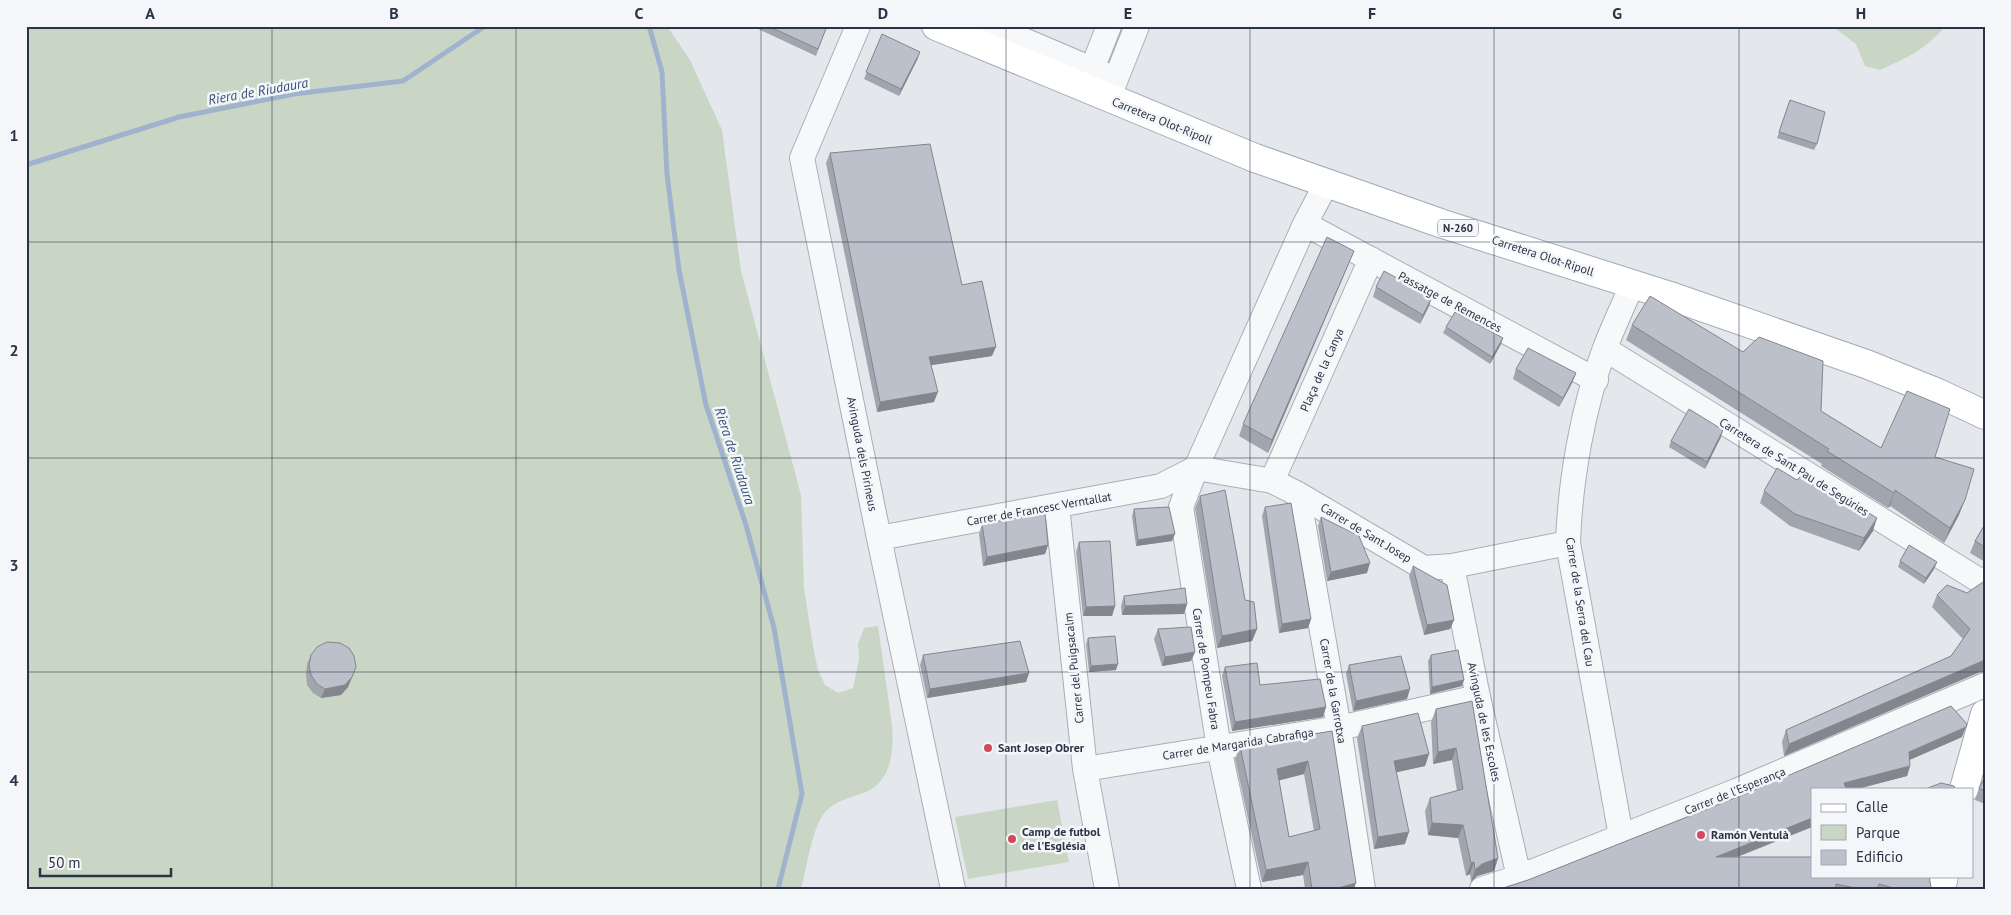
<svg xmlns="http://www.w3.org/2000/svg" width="2011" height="915" viewBox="0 0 2011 915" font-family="'PT Sans',sans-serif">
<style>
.green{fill:#c9d6c5}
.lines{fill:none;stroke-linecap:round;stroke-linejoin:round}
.stream{stroke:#9fb4cc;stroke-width:5}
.minor-casing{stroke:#a9aeb7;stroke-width:26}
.major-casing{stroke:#a3abb8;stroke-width:30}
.minor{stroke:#f7f8fa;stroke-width:24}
.major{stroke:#fff;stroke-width:28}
.wall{fill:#a1a5ae;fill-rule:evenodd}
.shaded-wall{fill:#83868d}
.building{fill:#bbc0ca;stroke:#83868d;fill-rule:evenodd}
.grid{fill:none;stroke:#2b3445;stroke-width:1;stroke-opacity:0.55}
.poi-dot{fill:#d1495b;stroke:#f4f6f9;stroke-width:2}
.labels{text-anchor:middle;stroke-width:5;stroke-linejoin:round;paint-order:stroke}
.shield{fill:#f4f6f9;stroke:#676e7b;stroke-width:1}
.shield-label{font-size:11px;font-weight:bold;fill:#2b3445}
.street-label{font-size:12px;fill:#2b3445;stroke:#f4f6f9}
.poi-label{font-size:12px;font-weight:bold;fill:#2b3445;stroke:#f4f6f9;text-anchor:start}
.water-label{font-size:14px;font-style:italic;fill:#34527a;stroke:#f4f6f9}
.neatline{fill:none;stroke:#2b3445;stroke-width:2}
.grid-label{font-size:16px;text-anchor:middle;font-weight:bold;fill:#2b3445}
</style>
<rect width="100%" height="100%" fill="#e4e7ec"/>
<!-- green -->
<path class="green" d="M26 26H667L690 60 722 130 741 271 801 495 804 588 813 646 818 670 825 685 838 693 853 688 859 659 858 644 864 628 878 626 892 725C894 749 892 781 866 792 851 798 834 800 823 815 811 833 807 867 801 889H26Z
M1832 26H1946C1924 50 1909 57 1880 70L1865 66 1856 44Z
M1057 800 1069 862 968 879 955 817Z"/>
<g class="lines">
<!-- stream -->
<path class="stream" d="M649 26 662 72 667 174 679 270 706 405 746 525 774 628 802 794 778 889
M26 165 179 117 294 94 403 81 485 26"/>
<!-- minor casing -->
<g class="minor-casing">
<path id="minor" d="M858 26 802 158 879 538 953 889
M991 26 1115 79
M1092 69 1109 26
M1110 94 1137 26
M1305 224 1596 380
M1605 349 1977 579 1985 581
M1272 481 1371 259
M1298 494 1339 728 1363 889
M1057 506 1085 769 1107 889
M879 538 1161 486 1196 468 1272 481 1298 494 1424 568 1452 566 1568 543
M1452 566 1478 697 1519 877
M1085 769 1339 728 1478 697
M1621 836 1568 543C1570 481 1583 406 1605 348 1613 327 1623 306 1632 285
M1249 889 1219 748 1181 507 1196 468 1305 224 1326 184
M1482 889 1519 877 1736 791 1985 685"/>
</g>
<!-- major casing -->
<g class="major-casing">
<path id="major" d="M936 26 1255 158 1443 224 1670 296 1866 364 1938 393 1985 415
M1964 789 1985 714
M1941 889 1944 876"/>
</g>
<!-- minor -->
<use href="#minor" class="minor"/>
<!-- major -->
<use href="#major" class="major"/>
</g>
<!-- wall -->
<path class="wall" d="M752 26H827L816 56Z
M882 34 918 58 899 96 864 79Z
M1790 100 1817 144 1814 150 1777 138Z
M830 153 962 285 992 356 931 365 934 402 877 412 826 163Z
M1349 263 1268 453 1239 436 1243 424Z
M1376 287 1429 306 1420 324 1373 297Z
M1632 325 1821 411 1881 448 1935 457 1959 515 1944 543 1890 506 1888 508 1821 466 1822 464 1626 340Z
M1446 327 1501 344 1490 364 1443 333Z
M1516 369 1576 373 1572 383 1559 407 1513 379Z
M1721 437 1705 469 1669 447 1671 441Z
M1797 480 1873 531 1859 551 1790 526 1760 503 1764 491Z
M1200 496 1257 629 1252 641 1217 648 1195 508Z
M1265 507 1311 619 1308 628 1279 633 1262 516Z
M1134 509 1172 541 1136 546 1132 516Z
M1321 517 1367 573 1327 581 1318 526Z
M982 524 1048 545 1045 554 983 566 979 534Z
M1985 524V562L1970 553 1975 541Z
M1079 542 1115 606 1112 616H1083L1076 552Z
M1900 561 1937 562 1934 569 1924 584 1898 567Z
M1413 566 1454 620 1450 629 1424 635 1409 576Z
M1985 582V672H1980L1784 756 1782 742 1786 730 1951 656 1963 639 1932 607 1937 595 1967 593Z
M1124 596 1187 604 1184 614 1122 615 1121 606Z
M1158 629 1195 652 1191 661 1162 666 1154 639Z
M1088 638 1116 670 1089 672 1086 644Z
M311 655 356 667 348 687 341 695 321 698 313 693 307 685 306 674 307 664Z
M923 655 1029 673 1026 682 927 698 920 665Z
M1431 655 1464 680 1462 686 1430 694 1428 661Z
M1349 665 1407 699 1353 711 1346 674Z
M1225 667 1260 685 1326 707 1323 717 1232 731 1222 676Z
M1472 701 1498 858 1494 871 1477 876 1471 882 1470 874 1466 876 1458 838 1428 835 1425 811 1430 798 1457 791 1452 760 1433 764 1431 722 1436 709Z
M1362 726 1429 754 1425 766 1396 772 1405 844 1374 849 1357 738Z
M1332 731 1354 889H1305L1303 875 1262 882 1235 759 1240 746ZM1304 774 1314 831 1289 837 1279 780Z
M1962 737 1909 760 1910 766 1907 776 1857 789H1812V827L1737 857 1931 889H1500L1528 880 1745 794Z
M1985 774V804L1975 800Z"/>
<!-- shaded-wall -->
<path class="shaded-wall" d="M255 26H342L341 29Z
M920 52 918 58 899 96 901 89Z
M1354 251 1349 263 1268 453 1272 440Z
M1432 297 1429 306 1420 324 1423 315Z
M1503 338 1501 344 1490 364 1492 357Z
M996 347 992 356 926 366 929 357Z
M1576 373 1572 383 1559 407 1563 398Z
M938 392 934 402 877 412 880 402Z
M1723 430 1721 437 1705 469 1707 462Z
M1895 490 1890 506 1888 508 1894 493Z
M1965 500 1959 515 1944 543 1950 528Z
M1877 518 1873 531 1859 551 1864 538Z
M1175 534 1172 541 1136 546 1138 540Z
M1048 545 1045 554 983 566 987 557Z
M1937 562 1934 569 1924 584 1926 578Z
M1370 563 1367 573 1327 581 1331 572Z
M1187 604 1184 614 1122 615 1125 606Z
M1115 606 1112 616H1083L1086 607Z
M1311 619 1308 628 1279 633 1282 624Z
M1454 620 1450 629 1424 635 1427 625Z
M1257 629 1252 641 1217 648 1222 636Z
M1195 652 1191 661 1162 666 1165 657Z
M1985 660V672H1980L1784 756 1789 744Z
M1118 664 1116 670 1089 672 1091 666Z
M1029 673 1026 682 927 698 930 689Z
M352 677 348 687 341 695 321 698 325 689Z
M1464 680 1462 686 1430 694 1432 687Z
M1410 689 1407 699 1353 711 1356 701Z
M1326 707 1323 717 1232 731 1235 722Z
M1966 727 1962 737 1905 762 1909 752Z
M1456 748 1452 760 1433 764 1438 752Z
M1429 754 1425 766 1389 774 1394 761Z
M1308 761 1304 774 1273 782 1277 769Z
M1910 766 1907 776 1857 789H1842L1844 783Z
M1812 818V827L1712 867 1716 857Z
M1432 823 1463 825 1458 838 1428 835Z
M1409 832 1405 844 1374 849 1378 837Z
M1498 858 1494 871 1477 876 1471 882 1475 870 1482 864Z
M1308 862 1303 875 1262 882 1266 870Z
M1474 862 1470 874 1466 876 1471 863Z
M1356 883 1354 889H1335Z"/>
<!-- building -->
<path class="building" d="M768 26H827L818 49Z
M882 34 920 52 901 89 866 72Z
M1790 100 1825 112 1817 144 1779 132Z
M930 144 962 285 982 281 996 347 929 357 938 392 880 402 830 153Z
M1327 237 1354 251 1272 440 1243 424Z
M1384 271 1432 297 1423 315 1376 287Z
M1650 296 1743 352 1759 337 1823 361 1821 411 1881 448 1907 391 1950 409 1935 457 1974 469 1965 500 1950 528 1895 490 1894 493 1827 451 1829 449 1632 325Z
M1455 312 1503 338 1492 357 1446 327Z
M1528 348 1576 373 1563 398 1516 369Z
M1689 409 1723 430 1707 462 1671 441Z
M1777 468 1797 480 1804 473 1877 518 1864 538 1795 514 1764 491Z
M1225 490 1245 600 1254 602 1257 629 1222 636 1200 496Z
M1291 503 1311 619 1282 624 1265 507Z
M1169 507 1175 534 1138 540 1134 509Z
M1045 513 1048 545 987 557 982 524Z
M1321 517 1359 536 1370 563 1331 572Z
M1985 524V547L1975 541Z
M1110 541 1115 606 1086 607 1079 542Z
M1909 545 1937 562 1926 578 1900 561Z
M1413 566 1447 585 1454 620 1427 625Z
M1983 582H1985V660L1789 744 1786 730 1951 656 1970 629 1937 595 1947 585 1967 593Z
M1185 588 1187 604 1125 606 1124 596Z
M1191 627 1195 652 1165 657 1158 629Z
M1115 636 1118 664 1091 666 1088 638Z
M1020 641 1029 673 930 689 923 655Z
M327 642 340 643 349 648 354 656 356 667 352 677 345 685 325 689 317 684 311 675 309 665 311 655 317 647Z
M1458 650 1464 680 1432 687 1431 655Z
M1401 656 1410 689 1356 701 1349 665Z
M1257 663 1260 685 1320 679 1326 707 1235 722 1225 667Z
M1472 701 1498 858 1482 864 1475 870 1474 862 1471 863 1463 825 1432 823 1430 798 1463 789 1456 748 1438 752 1436 709Z
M1951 706 1967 724 1966 727 1909 752 1910 766 1844 783 1846 789H1812V818L1716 857H1812V876H1929L1931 887V889H1897L1879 884 1877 889H1860L1836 884V889H1500L1528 880 1745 794Z
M1418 713 1429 754 1394 761 1409 832 1378 837 1362 726Z
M1332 731 1356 883 1335 889H1312L1308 862 1266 870 1240 746ZM1308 761 1320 829 1289 837 1277 769Z
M1985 776V791L1979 788 1983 781Z
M1941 783 1954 786 1955 789H1925Z"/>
<!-- grid -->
<path class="grid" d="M272 26V889M516 26V889M761 26V889M1006 26V889M1250 26V889M1494 26V889M1739 26V889M26 242H1985M26 458H1985M26 672H1985"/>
<!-- markers -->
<g class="poi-dot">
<circle cx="988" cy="748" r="5"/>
<circle cx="1701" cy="835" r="5"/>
<circle cx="1012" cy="839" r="5"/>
</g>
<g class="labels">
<!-- shield labels -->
<rect class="shield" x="1438" y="219.5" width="40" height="17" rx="4"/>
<g class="shield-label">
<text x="1458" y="232">N-260</text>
</g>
<!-- street labels -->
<g class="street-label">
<text transform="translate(1162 121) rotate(22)" y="4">Carretera Olot-Ripoll</text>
<text transform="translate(1543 256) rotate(18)" y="4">Carretera Olot-Ripoll</text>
<text transform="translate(1450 302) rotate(28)" y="4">Passatge de Remences</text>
<text transform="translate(1322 370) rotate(-66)" y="4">Plaça de la Canya</text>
<text transform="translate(862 454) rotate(79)" y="4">Avinguda dels Pirineus</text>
<text transform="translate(1794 467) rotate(32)" y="4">Carretera de Sant Pau de Segúries</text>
<text transform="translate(1039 509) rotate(-10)" y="4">Carrer de Francesc Verntallat</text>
<text transform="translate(1366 533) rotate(31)" y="4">Carrer de Sant Josep</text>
<text transform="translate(1580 602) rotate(81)" y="4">Carrer de la Serra del Cau</text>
<text transform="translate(1074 668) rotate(-96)" y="4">Carrer del Puigsacalm</text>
<text transform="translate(1206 669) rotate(81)" y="4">Carrer de Pompeu Fabra</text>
<text transform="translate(1333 691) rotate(80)" y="4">Carrer de la Garrotxa</text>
<text transform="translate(1484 722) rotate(78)" y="4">Avinguda de les Escoles</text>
<text transform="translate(1238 744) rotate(-9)" y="4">Carrer de Margarida Cabrafiga</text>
<text transform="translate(1735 791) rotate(-22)" y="4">Carrer de l'Esperança</text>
</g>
<!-- poi labels -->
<g class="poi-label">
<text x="998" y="752">Sant Josep Obrer</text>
<text x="1022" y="836">Camp de futbol<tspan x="1022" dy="14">de l'Església</tspan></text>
<text x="1711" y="839">Ramón Ventulà</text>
</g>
<!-- water labels -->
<g class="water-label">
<text transform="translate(258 91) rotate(-10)" y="5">Riera de Riudaura</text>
<text transform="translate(735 456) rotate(72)" y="5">Riera de Riudaura</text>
</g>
</g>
<!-- border -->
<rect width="2011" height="915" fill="none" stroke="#f4f6f9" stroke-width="55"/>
<!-- legend -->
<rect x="1811" y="788" width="162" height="90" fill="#f4f6f9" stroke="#a4a8b1"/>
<rect x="1821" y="804" width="25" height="8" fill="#ffffff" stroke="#a4a8b1"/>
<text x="1856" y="812" font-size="15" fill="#2b3445">Calle</text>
<rect x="1821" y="825" width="25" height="15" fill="#c9d6c5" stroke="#a4a8b1"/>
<text x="1856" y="838" font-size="15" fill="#2b3445">Parque</text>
<rect x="1821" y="850" width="25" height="15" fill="#bbc0ca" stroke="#a4a8b1"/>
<text x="1856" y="862" font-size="15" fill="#2b3445">Edificio</text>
<!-- scale -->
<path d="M40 868v8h131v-8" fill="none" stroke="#2b3445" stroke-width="2.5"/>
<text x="48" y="868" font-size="15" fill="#2b3445" stroke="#f4f6f9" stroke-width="4" paint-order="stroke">50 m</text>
<rect x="28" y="28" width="1956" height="860" class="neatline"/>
<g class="grid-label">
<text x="150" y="19">A</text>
<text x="394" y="19">B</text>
<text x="639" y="19">C</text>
<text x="883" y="19">D</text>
<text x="1128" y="19">E</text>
<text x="1372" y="19">F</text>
<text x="1617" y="19">G</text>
<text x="1861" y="19">H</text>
<text x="14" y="141">1</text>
<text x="14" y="356">2</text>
<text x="14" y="571">3</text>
<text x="14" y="786">4</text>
</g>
</svg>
